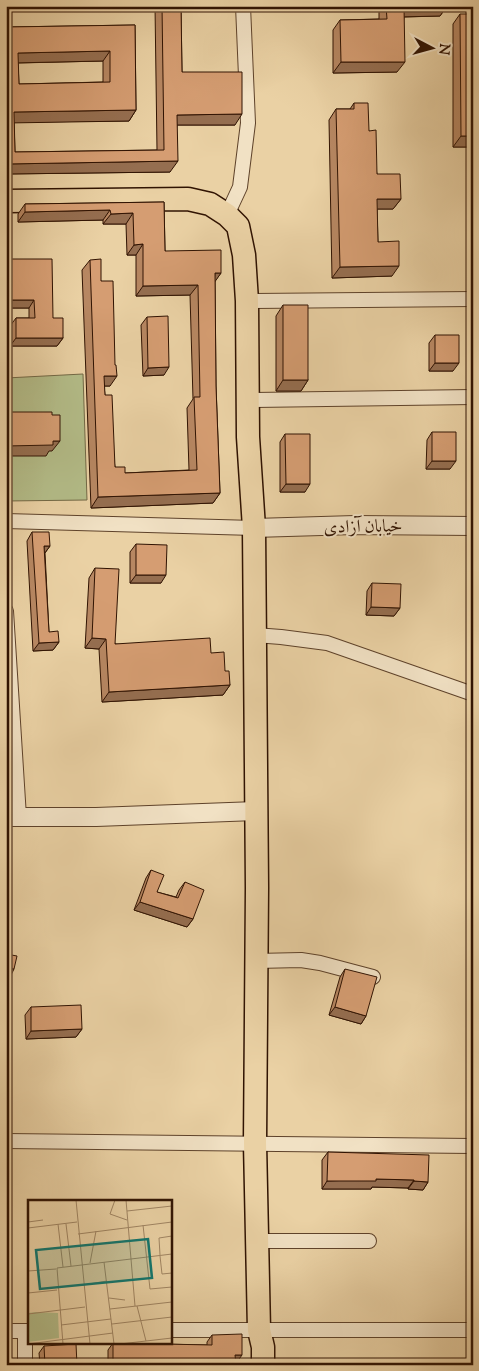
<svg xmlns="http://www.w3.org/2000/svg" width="479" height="1371" viewBox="0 0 479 1371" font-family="'Sorts Mill Goudy',Amiri,serif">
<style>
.green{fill:#b3bc88;stroke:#726845}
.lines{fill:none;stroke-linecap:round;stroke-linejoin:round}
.minor-casing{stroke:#5e422a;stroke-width:16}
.tertiary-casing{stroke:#5e422a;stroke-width:20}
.trunk-casing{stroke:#301302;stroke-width:25}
.minor{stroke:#f1e1c4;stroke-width:14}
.tertiary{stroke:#f1e1c4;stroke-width:18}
.trunk{stroke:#ead1a4;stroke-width:22}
.wall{fill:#b78762;stroke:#301302;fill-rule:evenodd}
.shaded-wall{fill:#956e50;stroke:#301302}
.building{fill:#d59d72;stroke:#301302;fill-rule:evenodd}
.labels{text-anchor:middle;stroke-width:4;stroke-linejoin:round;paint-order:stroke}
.street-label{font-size:18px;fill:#301302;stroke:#f1e1c4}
.inset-road{fill:none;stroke:#a08563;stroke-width:1}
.view{fill:#0f766e;fill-opacity:0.15;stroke:#0f766e;stroke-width:2.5}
.inset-edge{fill:none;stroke:#301302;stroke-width:2.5}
</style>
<rect width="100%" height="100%" fill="#ead1a4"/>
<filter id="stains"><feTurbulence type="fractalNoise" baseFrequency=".004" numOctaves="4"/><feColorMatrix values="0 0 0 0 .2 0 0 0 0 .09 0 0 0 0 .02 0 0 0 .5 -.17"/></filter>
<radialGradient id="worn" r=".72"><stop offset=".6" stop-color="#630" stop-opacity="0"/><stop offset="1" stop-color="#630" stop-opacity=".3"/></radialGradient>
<!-- green -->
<path class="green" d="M83 374 87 500 6 501V378Z"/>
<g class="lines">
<!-- minor casing -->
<g class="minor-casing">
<path id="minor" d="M227 215 240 187 248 123 243 6
M247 301 473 299
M248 400 473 397
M6 521 254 528
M6 611 19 817
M255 635 281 637 327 643 473 694
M256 961 301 960 320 963 373 977
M6 1141 473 1146
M257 1241H369
M170 1330H473
M6 1331H29
M25 1331V1365"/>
</g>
<!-- tertiary casing -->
<g class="tertiary-casing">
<path id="tertiary" d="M254 528 355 525 473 526
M6 817H96L256 811"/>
</g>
<!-- trunk casing -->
<g class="trunk-casing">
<path id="trunk" d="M6 201 188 199 210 204 227 215 238 226 244 255 247 301 248 437 254 528 257 888 255 1143 259 1330 263 1347V1365"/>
</g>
<!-- minor -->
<use href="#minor" class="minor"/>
<!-- tertiary -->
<use href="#tertiary" class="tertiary"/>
<!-- trunk -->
<use href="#trunk" class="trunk"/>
</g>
<!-- wall -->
<path class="wall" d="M155 6H191L189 9H181L182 72 235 125H177L170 172 6 174V27L135 25 136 110 129 121 14 122 15 152 157 150ZM103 61V82L19 84 18 63Z
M379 6H447L440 16 404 17 397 72 333 73V30L340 20 379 19Z
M460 14 473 147H453V24Z
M354 103 369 131 377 174 401 199 393 209H377L378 242 392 276 332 278 329 120 336 109H350Z
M164 202 165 251 221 273 215 281 216 386 220 493 213 503 91 508 82 270 90 260 101 281 110 386H104L105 395 115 467 125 473 189 470 187 408 193 399 190 295 136 296V255H127L126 224H103V220L18 222V214L25 204Z
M6 259 53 318 63 338 57 346H10V326L16 318H29V308H6Z
M283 305 308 380 301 391H276V316Z
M147 317 164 375 143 376 141 325Z
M435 335 453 371H429V343Z
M432 432 450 469H426L427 440Z
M285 434 305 492H280V442Z
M32 532 50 546 45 553 49 632 59 642 53 650 33 651 27 541Z
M136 544 161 583H130V552Z
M95 568 115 644 211 653 225 671 230 685 223 695 102 702 99 649 85 648 89 578Z
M372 583 400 608 394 616 366 615 367 591Z
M151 870 157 892 176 897 179 890 185 882 193 919 187 927 134 910 146 878Z
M345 969 366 1016 361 1024 329 1015 340 977Z
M31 1007 82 1029 76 1037 26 1039 25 1015Z
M328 1152 428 1182 423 1190 408 1189V1188L372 1187 371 1189H322V1160Z
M212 1335 237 1362H235L236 1365H108V1350L113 1343 207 1345V1342Z
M44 1346 77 1365H40L39 1353Z"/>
<!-- shaded-wall -->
<path class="shaded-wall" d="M176 6H191L189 9H174Z
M447 6 440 16 397 17 404 7Z
M110 51 103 61 11 63 18 53Z
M341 62H405L397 72 333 73Z
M136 110 129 121 7 123 14 112Z
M242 114 235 125H170L177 115Z
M461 136H473V147H453Z
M178 161 170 172 6 174V164Z
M377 199H401L393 209H370Z
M110 210 103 220 18 222 25 212Z
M133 213 126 224H103L111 214Z
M143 244 136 255H127L134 245Z
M399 266 392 276 332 278 340 267Z
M215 273H221L214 283Z
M198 285 190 295 136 296 143 286Z
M6 300H34L29 308H6Z
M16 338H63L57 346H10Z
M435 363H459L453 371H429Z
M169 367 164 375 143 376 148 368Z
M104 376H117L110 386H97Z
M283 380H308L301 391H276Z
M53 441H60L52 451H49L46 456H6V446Z
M432 461H456L450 469H426Z
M286 484H310L305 492H280Z
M220 493 213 503 91 508 98 497Z
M44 546H50L44 554Z
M136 575H166L161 583H130Z
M371 607 400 608 394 616 366 615Z
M92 638 106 639 99 649 85 648Z
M59 642 53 650 33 651 39 643Z
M230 685 223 695 102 702 109 692Z
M140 902 193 919 187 927 134 910Z
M6 968 14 969 11 975 6 974Z
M335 1007 366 1016 361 1024 329 1015Z
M82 1029 76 1037 26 1039 31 1031Z
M376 1179 414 1180 408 1188 372 1187 371 1189H322L327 1181Z
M414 1181 428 1182 423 1190 408 1189Z
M235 1355H242L237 1362H230Z
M113 1361H116L113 1365H110Z"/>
<!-- building -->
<path class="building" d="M162 6H181L182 72H242V114L177 115 178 161 6 164V27L135 25 136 110 14 112 15 152 164 150ZM110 51V82L19 84 18 53Z
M386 6H424L404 7 405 62H341L340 20 387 19Z
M460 14H473V136H461Z
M354 103H368L369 131 376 130 377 174H400L401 199H377L378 242 399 241V266L340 267 336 109H354Z
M164 202 165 251 221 250V273H215L216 386 220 493 98 497 90 260 101 259V281H113L115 365H116L117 376H104L105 395H112L115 467H125V473L197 470 194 397H200L198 285 143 286V244L134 245 133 213 111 214 110 210 25 212V204Z
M6 259H52L53 318H63V338H16V318H35L34 300H6Z
M283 305H308V380H283Z
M168 316 169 367 148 368 147 317Z
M435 335H459V363H435Z
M6 412H52V415H60V441H53V445L6 446Z
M432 432H456V461H432Z
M285 434H310V484H286Z
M32 532H49L50 546H44L49 632 58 631 59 642 39 643Z
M136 544 167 545 166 575H136Z
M95 568 119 569 115 644 210 638 211 653 224 652 225 671H229L230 685 109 692 106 639 92 638Z
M372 583 401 584 400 608 371 607Z
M151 870 164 875 157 892 178 898 185 882 204 890 193 919 140 902Z
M6 954 17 956 14 969 6 968Z
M345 969 377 977 366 1016 335 1007Z
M81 1005 82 1029 31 1031V1007Z
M328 1152 429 1155 428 1182 414 1181V1180L376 1179V1181H327Z
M242 1334V1355H235L236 1365H116V1361H113V1343L212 1345V1335Z
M76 1344 77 1365H45L44 1346Z"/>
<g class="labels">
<!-- street labels -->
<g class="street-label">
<text transform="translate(363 526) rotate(-1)" y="6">خیابان آزادی</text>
</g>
</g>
<!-- overview -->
<g transform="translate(28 1200)">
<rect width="144" height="144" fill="#ead1a4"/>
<path d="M8 112 30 113 31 138 0 142V113Z" fill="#b3bc88"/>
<path class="inset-road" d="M48 0 62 144M87 0 82 14 99 20M98 0 107 106M99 11 144 6M0 22 15 20M30 24 35 67M38 24 43 66M115 25 122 89 144 87M0 28 49 22M50 34 144 22M132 55 131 38 144 36M132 56 134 74 144 73M76 62 86 144M62 63 68 31M0 71 28 69M55 85 79 81M0 93 29 90M81 98 97 100M109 106 118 141M82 109 144 102M0 114 57 107M84 124 144 117M33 125 83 119M0 144 85 133M35 144 29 68 144 54M92 144 144 138"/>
<path class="view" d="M120 39 124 78 12 89 8 50Z"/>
<rect width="144" height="144" class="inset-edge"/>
</g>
<!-- margin -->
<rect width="479" height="1371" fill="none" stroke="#ead1a4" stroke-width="25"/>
<rect x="8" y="8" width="464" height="1356" fill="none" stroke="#301302" stroke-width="2.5"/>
<rect x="12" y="12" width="454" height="1346" fill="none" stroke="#301302"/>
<!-- north arrow -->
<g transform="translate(432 48) rotate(96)" stroke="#f1e1c4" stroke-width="4" paint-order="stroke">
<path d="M0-4L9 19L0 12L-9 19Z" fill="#301302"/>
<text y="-8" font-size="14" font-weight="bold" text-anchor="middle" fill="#301302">N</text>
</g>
<rect width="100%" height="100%" filter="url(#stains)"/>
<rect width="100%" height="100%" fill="url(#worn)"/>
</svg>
